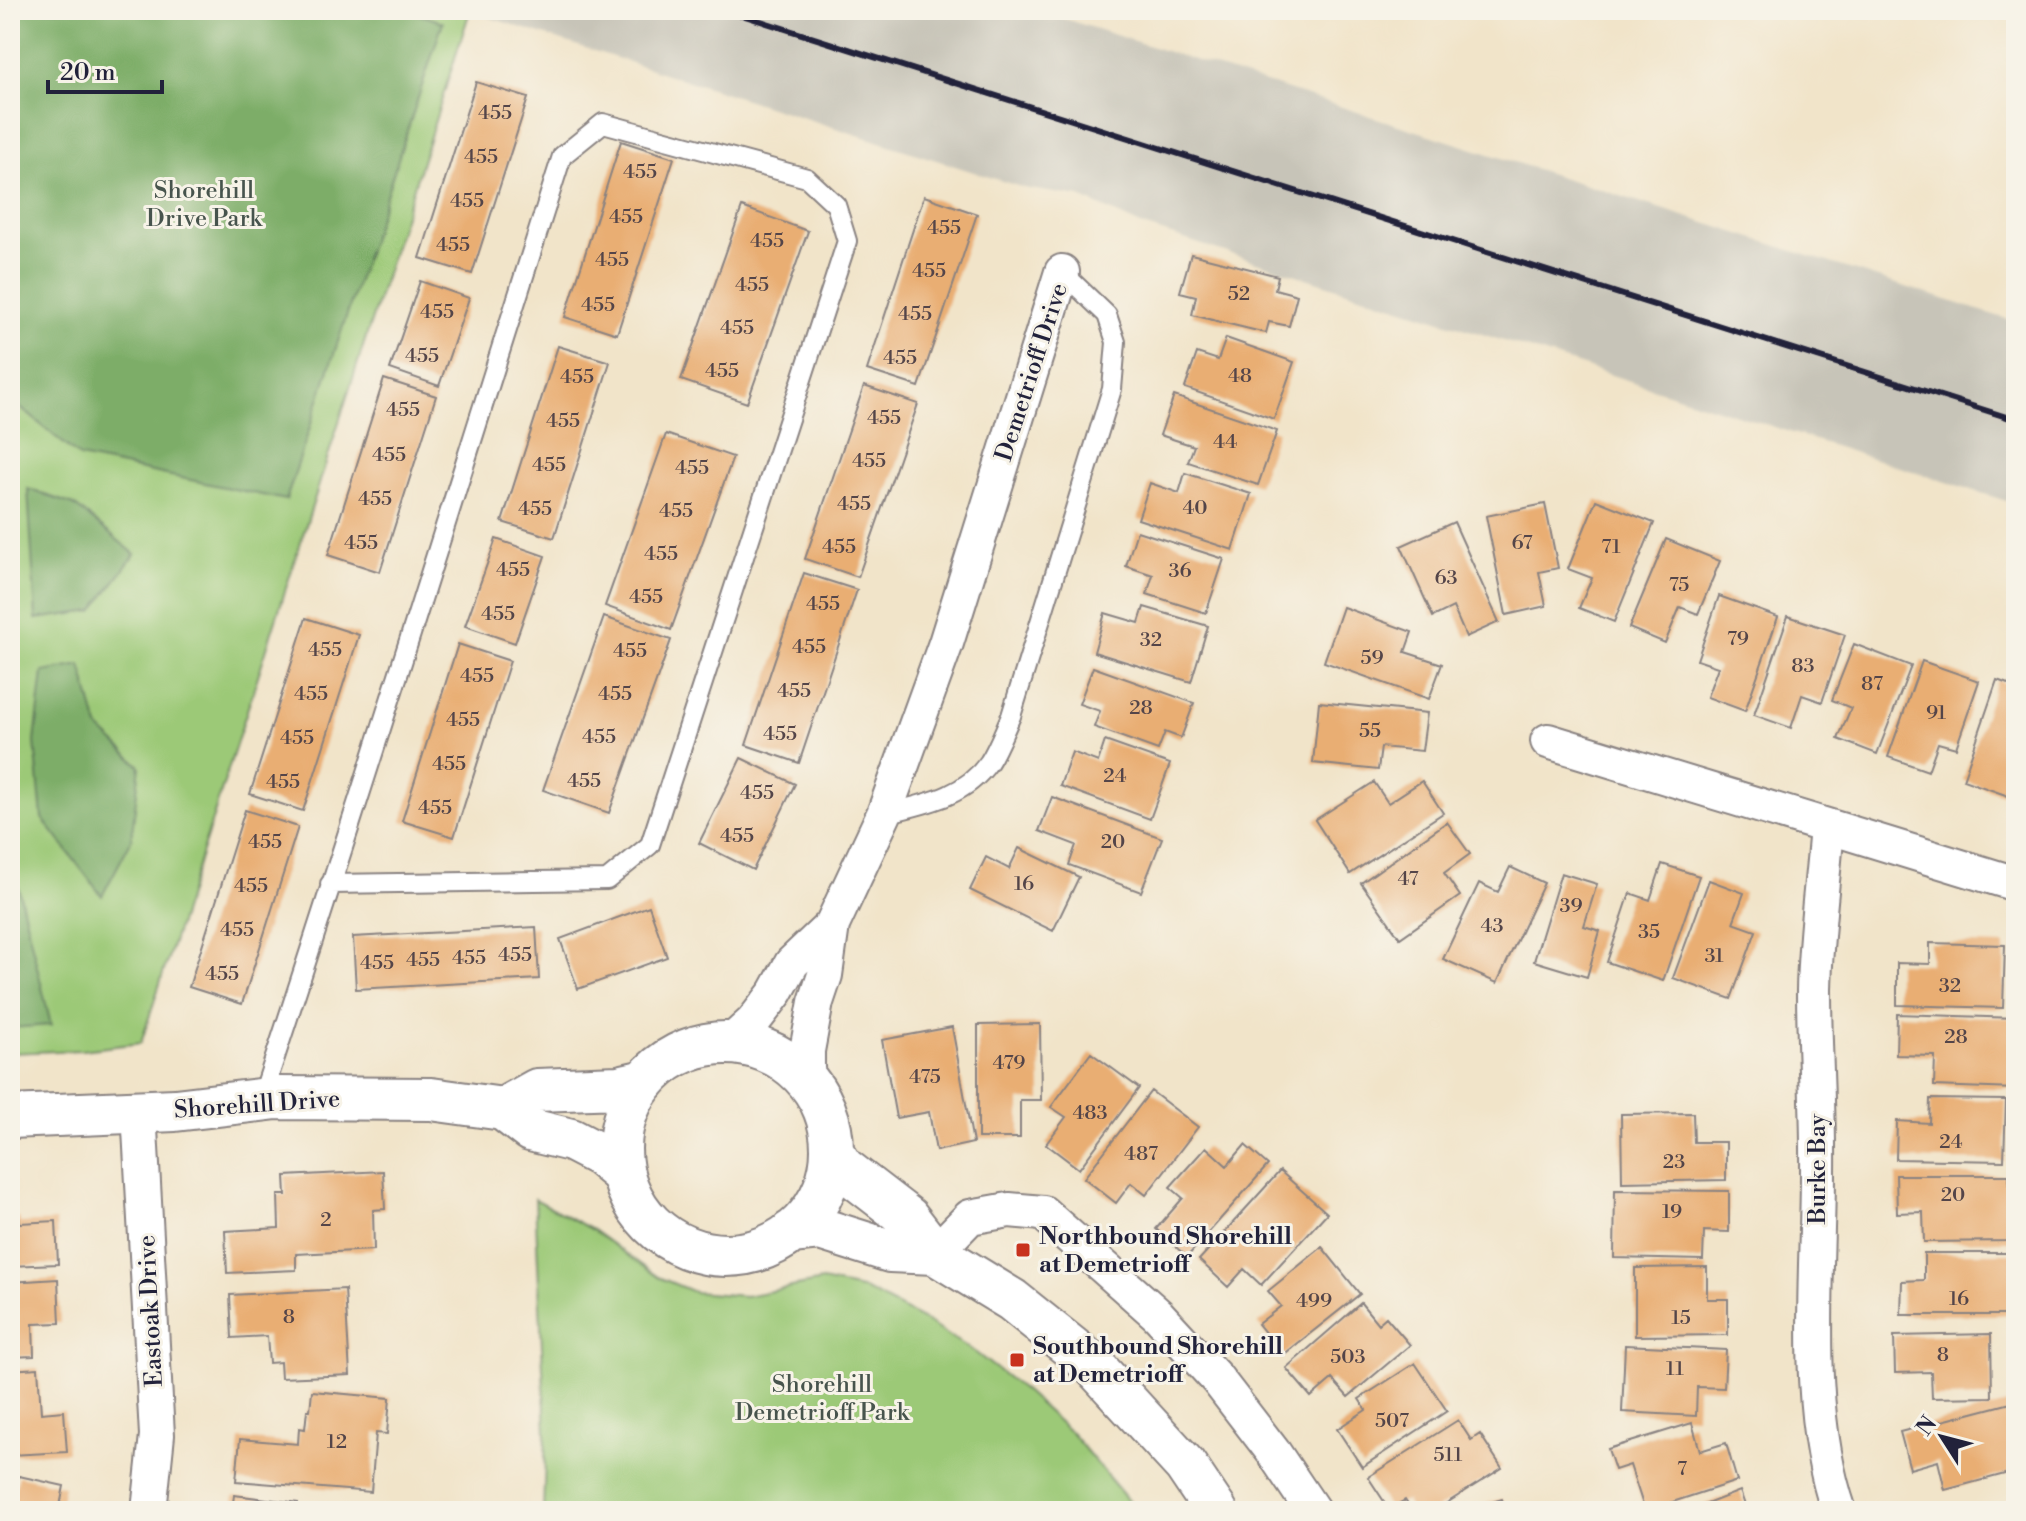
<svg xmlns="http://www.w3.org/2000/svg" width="2026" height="1521" viewBox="0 0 2026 1521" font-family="'Libre Bodoni',serif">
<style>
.industrial{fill:#c7c4b8}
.green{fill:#9cc977;stroke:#5f7659;stroke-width:2}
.forest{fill:#7dad68;stroke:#506852;stroke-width:2}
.building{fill:#e9ae73}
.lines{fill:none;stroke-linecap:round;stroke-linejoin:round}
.service-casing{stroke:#8a8382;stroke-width:22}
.minor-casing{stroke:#8a8382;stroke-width:38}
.tertiary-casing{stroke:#8a8382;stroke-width:46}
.service{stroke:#fff;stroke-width:18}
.minor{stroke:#fff;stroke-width:34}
.tertiary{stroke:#fff;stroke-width:42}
.rail{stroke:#22223b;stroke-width:6}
.poi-dot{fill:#c8321e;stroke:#f7f3e8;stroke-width:3}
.labels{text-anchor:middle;stroke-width:6;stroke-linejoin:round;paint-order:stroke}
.number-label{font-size:20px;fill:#544549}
.park-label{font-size:24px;fill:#47544d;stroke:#f7f3e8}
.street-label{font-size:24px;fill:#22223b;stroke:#f7f3e8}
.poi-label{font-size:24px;font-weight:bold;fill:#22223b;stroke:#f7f3e8;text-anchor:start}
</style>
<rect width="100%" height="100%" fill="#f7f3e8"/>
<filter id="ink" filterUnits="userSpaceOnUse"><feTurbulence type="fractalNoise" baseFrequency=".0125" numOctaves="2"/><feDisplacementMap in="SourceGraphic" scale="16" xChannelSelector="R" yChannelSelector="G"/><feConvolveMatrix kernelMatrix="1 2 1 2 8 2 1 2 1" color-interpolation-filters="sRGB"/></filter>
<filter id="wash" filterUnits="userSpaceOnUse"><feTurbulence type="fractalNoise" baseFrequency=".006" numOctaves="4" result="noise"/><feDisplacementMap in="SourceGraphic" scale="32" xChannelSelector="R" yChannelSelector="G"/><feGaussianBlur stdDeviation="1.8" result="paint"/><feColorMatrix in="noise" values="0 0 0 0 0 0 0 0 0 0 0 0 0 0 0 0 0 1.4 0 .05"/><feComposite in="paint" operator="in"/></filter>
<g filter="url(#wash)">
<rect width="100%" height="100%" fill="#f1e4c9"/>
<!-- industrial -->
<path class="industrial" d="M466 10H1037L2016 322V504L1143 226 1080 197 1024 188Z"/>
<!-- green -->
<path class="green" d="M10 10 470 11 141 1043 82 1050 10 1053Z
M535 1199 593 1230 658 1277 694 1292 746 1296 822 1281 866 1290 922 1319 976 1353 1026 1392 1073 1435 1137 1511H543L546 1433Z"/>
<!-- forest -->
<path class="forest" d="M10 10H406L443 22 286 500 80 457 10 399Z
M28 489 74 505 135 554 93 611 36 619Z
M81 665 98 727 140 766 131 841 102 896 42 818 35 742 43 672Z
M10 853 51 1025 10 1028Z"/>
<g id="blocks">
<!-- building -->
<path class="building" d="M476 82 528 98 472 274 420 258Z
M621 141 674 158 617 334 565 317Z
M924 196 977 214 919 387 867 370Z
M742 207 808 231 747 403 681 380Z
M1191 254 1278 276 1275 289 1297 295 1289 326 1269 322 1266 333 1192 315 1196 296 1180 292Z
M420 281 469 298 439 386 390 369Z
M1226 338 1294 362 1274 419 1185 388 1197 353 1218 360Z
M558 346 610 362 554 538 502 522Z
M384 379 436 396 380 572 328 555Z
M864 386 918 404 858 577 805 559Z
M1174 396 1277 431 1258 485 1188 462 1194 446 1160 435Z
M666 434 733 457 671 630 605 606Z
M1185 473 1251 494 1233 550 1138 519 1150 483 1179 493Z
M1596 500 1654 523 1614 622 1579 608 1592 578 1568 569Z
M1545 504 1558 568 1539 572 1546 606 1506 615 1486 516Z
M1454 522 1499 622 1466 637 1453 607 1433 617 1401 546Z
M1137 531 1224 559 1206 613 1147 594 1153 575 1126 566Z
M496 539 545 556 515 643 465 626Z
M1666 539 1720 561 1698 614 1680 607 1665 643 1629 628Z
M804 573 857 590 799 763 746 745Z
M1719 596 1778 617 1745 711 1707 697 1718 667 1697 660Z
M1144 607 1208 626 1191 682 1094 652 1105 613 1139 623Z
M1343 607 1412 632 1405 652 1442 664 1429 699 1324 662Z
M1788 616 1845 635 1822 702 1802 695 1791 728 1754 715Z
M604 617 671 640 609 813 543 790Z
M306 618 359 635 303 811 250 794Z
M458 644 510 661 454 837 402 821Z
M1854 644 1911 666 1877 754 1838 739 1851 708 1832 700Z
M1922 661 1979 681 1956 748 1938 743 1928 771 1888 757Z
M1093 667 1194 703 1181 738 1165 732 1158 750 1094 727 1100 711 1079 704Z
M1997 680 2016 687 2014 798 1963 780Z
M1319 702 1427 713 1422 751 1381 747 1378 770 1313 763Z
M1105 741 1170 764 1150 819 1060 786 1072 752 1098 762Z
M741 758 795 784 753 870 699 843Z
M1422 781 1443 813 1350 874 1315 820 1374 782 1388 803Z
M1052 797 1162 838 1141 892 1069 865 1076 845 1039 831Z
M245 810 298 827 242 1004 189 987Z
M1447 822 1470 854 1444 873 1460 896 1400 938 1361 883Z
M1019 848 1079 877 1053 931 970 890 986 857 1009 869Z
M1662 864 1699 876 1663 981 1607 962 1630 893 1650 900Z
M1510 867 1544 883 1497 983 1443 959 1479 883 1498 892Z
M1561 873 1597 884 1584 926 1600 931 1587 977 1534 961Z
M1709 880 1744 893 1733 923 1756 931 1731 999 1673 978Z
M649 906 667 957 578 989 560 939Z
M536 927 539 979 356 989 353 937Z
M1930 943 2005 945 2003 1008 1897 1005V963L1930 964Z
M1897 1014 2016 1018V1089L1934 1086 1935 1056 1896 1055Z
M1040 1024 1041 1100H1020V1138H978V1025Z
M952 1027 973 1143 936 1151 929 1112 896 1118 882 1040Z
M1091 1053 1139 1088 1079 1169 1046 1144 1066 1117 1051 1107Z
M1151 1091 1198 1127 1146 1195 1131 1183 1116 1203 1084 1178Z
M1930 1099 2006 1100 2004 1161 1896 1159 1897 1121 1929 1123Z
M1693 1113 1694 1142H1726V1180L1622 1182 1621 1114Z
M1245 1145 1268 1165 1187 1257 1156 1229 1183 1198 1170 1187 1206 1147 1227 1166Z
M383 1171 385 1209 373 1210 374 1250 296 1254V1270L227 1273 225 1231 279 1228 278 1195H286L285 1176Z
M1280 1171 1327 1213 1261 1285 1244 1269 1228 1287 1199 1260Z
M1896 1175H2009L2010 1241 1924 1242 1923 1212 1897 1213Z
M1615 1190 1729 1191V1232L1704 1231 1703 1260 1614 1258Z
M19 1217 20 1223 56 1221 58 1264 10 1266V1218Z
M1322 1247 1360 1294 1283 1355 1258 1324 1281 1306 1268 1291Z
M1924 1253H2016V1315H1901L1902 1281 1924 1280Z
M1707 1267V1299H1728V1335L1635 1336V1268Z
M58 1279 60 1323 33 1324 34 1356 10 1357V1282Z
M345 1289 350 1375 281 1378 280 1362 269 1363 267 1336 232 1338 230 1295Z
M1361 1303 1378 1324 1386 1317 1410 1345 1348 1397 1332 1379 1311 1397 1286 1368Z
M1991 1334 1992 1397 1932 1398 1931 1372 1895 1373 1894 1336Z
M1625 1345 1726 1350 1724 1388 1697 1387 1696 1416 1622 1412Z
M1415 1363 1447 1411 1362 1467 1337 1429 1366 1410 1359 1399Z
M38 1368 41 1413 64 1411 67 1452 10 1455V1370Z
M312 1391 390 1398 387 1434 376 1433 371 1492 236 1481 240 1439 298 1444 299 1428 305 1429 307 1410H310Z
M2011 1403 2016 1423V1471L1945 1490 1938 1461 1910 1469 1900 1432Z
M1458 1420 1471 1440 1480 1434 1502 1468 1434 1511H1412L1405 1500 1389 1509 1368 1477Z
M1692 1423 1700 1451 1726 1443 1737 1481 1645 1511 1630 1465 1615 1470 1608 1449Z
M19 1476 64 1486 59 1511H10V1487L15 1488Z
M1740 1491 1747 1511H1689Z
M234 1495 298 1503V1511H232Z
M1502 1499 1506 1511H1466V1510Z"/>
</g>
</g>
<g filter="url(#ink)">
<use href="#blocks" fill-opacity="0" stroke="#8a8382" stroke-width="2"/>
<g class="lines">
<!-- service casing -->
<g class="service-casing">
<path id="service" d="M884 814C924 804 964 798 989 762 998 748 1004 731 1011 716L1112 389 1116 342 1107 315 1062 272
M261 1100C365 786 462 470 562 156L603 123 807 178 836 205 847 241 650 845 607 880 330 884"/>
</g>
<!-- minor casing -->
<g class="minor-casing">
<path id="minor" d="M1548 741 1827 826
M730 1043 753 1022 776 992 792 963 832 925
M807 1081V1051L816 1002 825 975 832 925 884 814 946 643 1062 272
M139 1111 157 1435 149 1511
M935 1253 970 1217 1009 1210 1043 1213 1158 1315 1217 1379 1274 1453 1313 1511
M1839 1511C1803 1408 1818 1280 1818 1172 1819 1111 1814 1051 1814 990 1815 935 1823 880 1827 826L2016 884"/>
</g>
<!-- tertiary casing -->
<g class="tertiary-casing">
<path id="tertiary" d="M620 1149a106 106 0 1 1 212 0a106 106 0 1 1-212 0Z
M503 1109 537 1090 619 1087 645 1081
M10 1117 175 1110 277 1098 431 1099 503 1109 530 1130 571 1140 600 1155 623 1174
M832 1152 843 1168 908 1218 935 1253 1012 1300 1092 1364 1185 1465 1216 1511
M791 1232 820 1229 890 1251 935 1253"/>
</g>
<!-- service -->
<use href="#service" class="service"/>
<!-- minor -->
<use href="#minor" class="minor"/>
<!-- tertiary -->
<use href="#tertiary" class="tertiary"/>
<!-- rail -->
<path class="rail" d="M726 10 2016 420"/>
</g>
</g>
<!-- markers -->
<g class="poi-dot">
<rect x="1015" y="1242" width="16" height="16" rx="4"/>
<rect x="1009" y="1352" width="16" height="16" rx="4"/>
</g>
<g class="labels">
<!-- number labels -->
<g class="number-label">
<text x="495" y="119">455</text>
<text x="481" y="163">455</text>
<text x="640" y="178">455</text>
<text x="467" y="207">455</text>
<text x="626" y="223">455</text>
<text x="944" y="234">455</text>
<text x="767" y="247">455</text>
<text x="453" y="251">455</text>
<text x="612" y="266">455</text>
<text x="929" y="277">455</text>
<text x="752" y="291">455</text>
<text x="1239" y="300">52</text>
<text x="598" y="311">455</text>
<text x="437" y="318">455</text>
<text x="915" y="320">455</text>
<text x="737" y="334">455</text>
<text x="422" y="362">455</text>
<text x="900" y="364">455</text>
<text x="722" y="377">455</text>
<text x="1240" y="382">48</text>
<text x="577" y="383">455</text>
<text x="403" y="416">455</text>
<text x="884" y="424">455</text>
<text x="563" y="427">455</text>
<text x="1225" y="448">44</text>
<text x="389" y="461">455</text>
<text x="869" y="467">455</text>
<text x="549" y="471">455</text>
<text x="692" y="474">455</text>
<text x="375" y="505">455</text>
<text x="854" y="510">455</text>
<text x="1195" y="514">40</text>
<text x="535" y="515">455</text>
<text x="676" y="517">455</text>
<text x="361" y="549">455</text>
<text x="1522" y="549">67</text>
<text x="839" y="553">455</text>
<text x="1611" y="553">71</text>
<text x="661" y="560">455</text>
<text x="513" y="576">455</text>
<text x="1180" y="577">36</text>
<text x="1446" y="584">63</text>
<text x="1679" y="591">75</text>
<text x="646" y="603">455</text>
<text x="823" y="610">455</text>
<text x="498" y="620">455</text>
<text x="1738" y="645">79</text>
<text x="1151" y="646">32</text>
<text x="809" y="653">455</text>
<text x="325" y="656">455</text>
<text x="630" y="657">455</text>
<text x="1372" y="664">59</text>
<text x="1803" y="672">83</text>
<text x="477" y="682">455</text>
<text x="1872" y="690">87</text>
<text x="794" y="697">455</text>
<text x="311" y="700">455</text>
<text x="615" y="700">455</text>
<text x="1141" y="714">28</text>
<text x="1936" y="719">91</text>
<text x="463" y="726">455</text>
<text x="1370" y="737">55</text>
<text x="780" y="740">455</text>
<text x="599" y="743">455</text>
<text x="297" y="744">455</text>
<text x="449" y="770">455</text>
<text x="1115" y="782">24</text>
<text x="584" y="787">455</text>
<text x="283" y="788">455</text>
<text x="757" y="799">455</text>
<text x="435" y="814">455</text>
<text x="737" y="842">455</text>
<text x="265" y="848">455</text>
<text x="1113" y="848">20</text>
<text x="1408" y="885">47</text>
<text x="1024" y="890">16</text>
<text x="251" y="892">455</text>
<text x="1571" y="912">39</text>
<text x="1492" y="932">43</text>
<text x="237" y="936">455</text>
<text x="1649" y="938">35</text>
<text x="515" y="961">455</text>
<text x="1714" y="962">31</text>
<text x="469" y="964">455</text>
<text x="423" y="966">455</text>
<text x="377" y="969">455</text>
<text x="222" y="980">455</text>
<text x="1950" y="992">32</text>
<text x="1956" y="1043">28</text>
<text x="1009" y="1069">479</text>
<text x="925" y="1083">475</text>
<text x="1090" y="1119">483</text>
<text x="1951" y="1148">24</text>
<text x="1141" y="1160">487</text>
<text x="1674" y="1168">23</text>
<text x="1953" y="1201">20</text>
<text x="1672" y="1218">19</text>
<text x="326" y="1226">2</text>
<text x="1959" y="1305">16</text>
<text x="1314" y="1307">499</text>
<text x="289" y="1323">8</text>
<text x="1681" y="1324">15</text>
<text x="1943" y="1361">8</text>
<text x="1348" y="1363">503</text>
<text x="1675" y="1375">11</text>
<text x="1392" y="1427">507</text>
<text x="337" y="1448">12</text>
<text x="1448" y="1461">511</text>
<text x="1682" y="1475">7</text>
</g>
<!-- park labels -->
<g class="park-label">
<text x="204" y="198">Shorehill<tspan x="204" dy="28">Drive Park</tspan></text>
<text x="822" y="1392">Shorehill<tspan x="822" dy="28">Demetrioff Park</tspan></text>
</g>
<!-- street labels -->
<g class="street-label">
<text transform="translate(1031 372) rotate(-72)" y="8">Demetrioff Drive</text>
<text transform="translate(257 1104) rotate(-4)" y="8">Shorehill Drive</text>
<text transform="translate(1817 1169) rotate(-90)" y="8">Burke Bay</text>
<text transform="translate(150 1311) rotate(-93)" y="8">Eastoak Drive</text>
</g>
<!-- poi labels -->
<g class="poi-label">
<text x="1039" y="1244">Northbound Shorehill<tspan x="1039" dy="28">at Demetrioff</tspan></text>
<text x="1033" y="1354">Southbound Shorehill<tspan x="1033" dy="28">at Demetrioff</tspan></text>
</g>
</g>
<!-- margin -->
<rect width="2026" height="1521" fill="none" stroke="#f7f3e8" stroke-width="40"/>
<!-- north arrow -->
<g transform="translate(1942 1437) rotate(306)" stroke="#f7f3e8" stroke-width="6" paint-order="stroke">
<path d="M0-6L14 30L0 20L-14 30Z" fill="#22223b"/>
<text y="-12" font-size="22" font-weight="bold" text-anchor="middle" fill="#22223b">N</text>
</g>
<!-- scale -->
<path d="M48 80v12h114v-12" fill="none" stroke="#22223b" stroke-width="4"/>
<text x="60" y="80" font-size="24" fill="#22223b" stroke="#f7f3e8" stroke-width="6" paint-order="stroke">20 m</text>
</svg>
